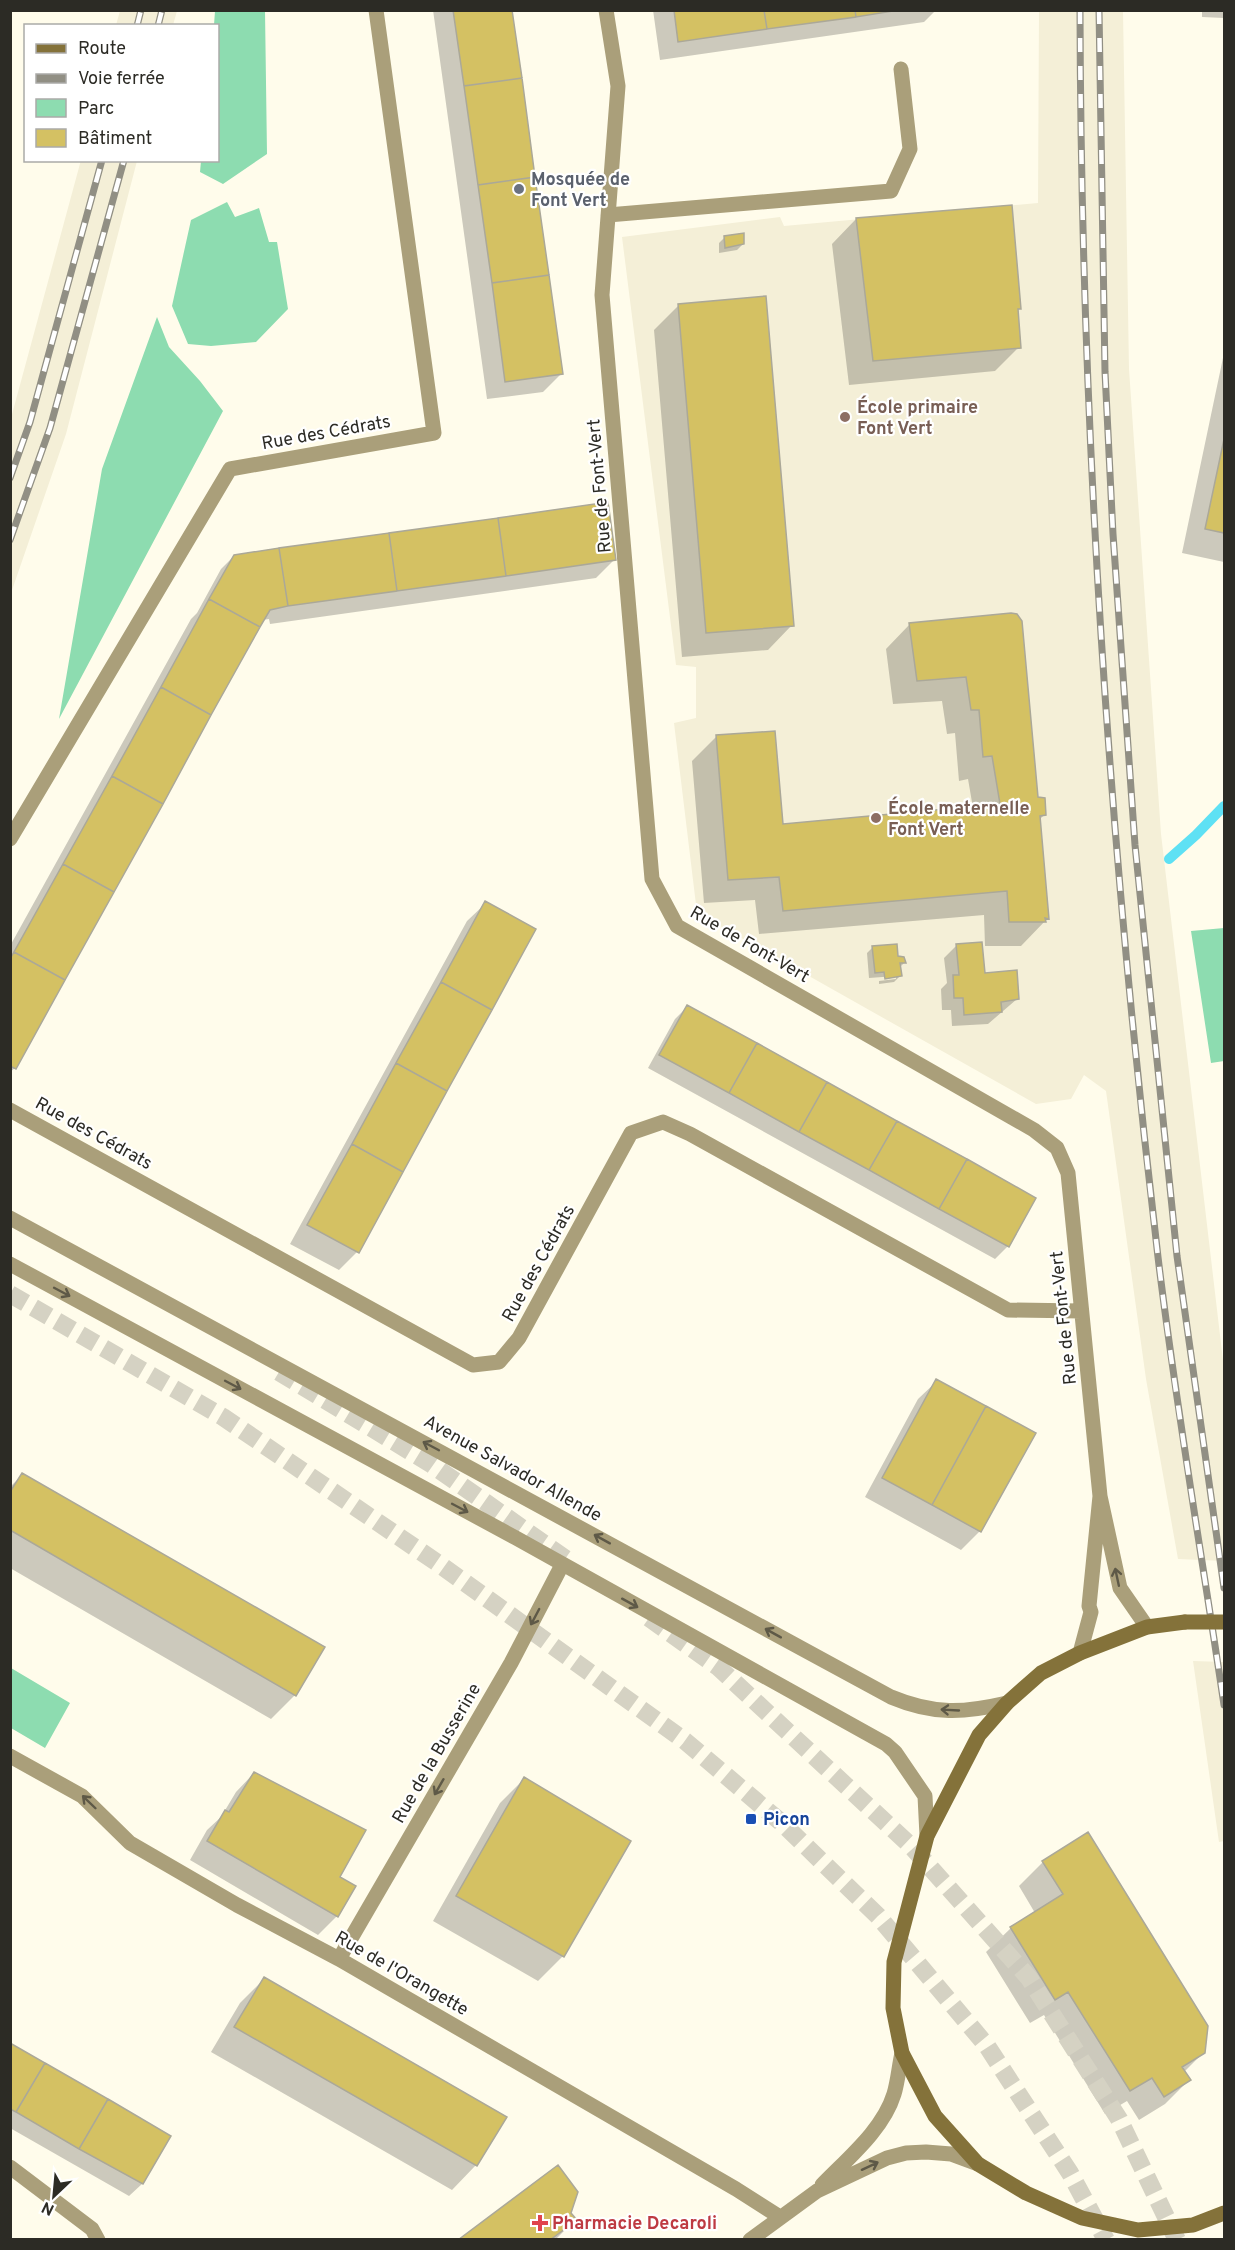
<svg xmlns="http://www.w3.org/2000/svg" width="1235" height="2250" viewBox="0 0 1235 2250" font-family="Overpass,sans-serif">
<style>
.built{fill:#f4efd7}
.green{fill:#8ddcb0}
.shadow{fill:#0003}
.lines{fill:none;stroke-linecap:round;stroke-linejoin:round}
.stream{stroke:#5ee1f4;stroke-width:10}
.building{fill:#d4c163;stroke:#aba898;stroke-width:1.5}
.motorway-tunnel{stroke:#d5d2c3;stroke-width:18;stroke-dasharray:18 9;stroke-linecap:butt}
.minor{stroke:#aa9f7a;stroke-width:15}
.tertiary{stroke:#aa9f7a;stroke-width:15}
.secondary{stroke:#84723a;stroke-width:15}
.rail-casing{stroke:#918f84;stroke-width:7}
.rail{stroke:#fff;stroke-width:4.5;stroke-dasharray:14;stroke-linecap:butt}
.secondary-bridge{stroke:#84723a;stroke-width:15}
.oneway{stroke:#5e5947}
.worship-dot{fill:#6b7280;stroke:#fff;stroke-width:2}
.education-dot{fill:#8d6e63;stroke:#fff;stroke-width:2}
.transit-dot{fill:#1a4fb4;stroke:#fff;stroke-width:2}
.health-dot{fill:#e0444e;stroke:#fff;stroke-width:2}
.labels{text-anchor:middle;stroke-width:4.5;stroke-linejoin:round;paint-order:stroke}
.worship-label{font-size:18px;font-weight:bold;fill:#5b616d;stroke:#fff;text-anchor:start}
.education-label{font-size:18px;font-weight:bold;fill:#785e54;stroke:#fff;text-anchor:start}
.street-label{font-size:18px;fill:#2c2b25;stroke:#fff}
.transit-label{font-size:18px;font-weight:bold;fill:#164399;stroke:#fff;text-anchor:start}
.health-label{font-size:18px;font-weight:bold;fill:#be3a42;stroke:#fff;text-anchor:start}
</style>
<rect width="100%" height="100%" fill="#fffceb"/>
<!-- built -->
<path class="built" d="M120 11V10L177 11 173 25H116Z
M1039 11H1123L1129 369 1161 834 1224 1369V1561L1178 1559 1146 1379 1106 1091 1084 1075 1071 1099 1036 1104 697 913 674 723 696 718V667L676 665 622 237 780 217 784 226 1038 203Z
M81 160 137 161 66 434 11 593V418Z
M1193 1661 1224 1662V1841L1219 1842Z"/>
<!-- green -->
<path class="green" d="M215 11H265L267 154 223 184 200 172 201 161 218 160V26L214 25Z
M227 202 235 217 259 208 269 242H277L288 309 256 342 211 346 188 344 172 306 191 220Z
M157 317 169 347 200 381 223 411 59 719 102 469Z
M1224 928V1061L1211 1063 1191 931Z
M11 1668 70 1703 45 1748 11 1728Z"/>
<!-- shadow -->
<path class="shadow" d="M433 10H511L562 373 543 392 487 399Z
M653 10H936L924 22 660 60Z
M1202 10H1224V18L1202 17Z
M856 219 1019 308 1016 311 1019 347 995 371 849 385 832 244Z
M725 237 743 244 737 250 719 253V243Z
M678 306 792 625 768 650 682 657 654 330Z
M1224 353V562L1182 553Z
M234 556 614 560 596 578 270 624 269 619 262 620 15 1068 10 1072V946L191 619 197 613 221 569Z
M1011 614 1036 799 1044 815 1038 821 1047 919 1021 946H985L984 915 759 934 755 900 704 903 692 761 716 737 782 826 973 808 968 779 959 781 955 733 947 734 942 701 893 704 886 649 910 624Z
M486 903 357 1252 339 1270 290 1244 467 921Z
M957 945 984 975 1017 999 988 1024 952 1026 951 1010H942L941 989 947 983 944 958Z
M873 947 904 963 899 968 900 976 894 982 879 984V981L896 979V976L869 978 867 953Z
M688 1006 1034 1198 1008 1246 995 1259 648 1068 675 1019Z
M937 1381 1034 1434 980 1531 961 1550 865 1497 918 1399Z
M22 1475 295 1695 271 1719 10 1568V1487Z
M254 1773 338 1878 354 1887 337 1916 318 1935 190 1860 207 1830 221 1817 236 1792Z
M524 1779 629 1841 563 1956 538 1981 433 1921 500 1803Z
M1088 1834 1204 2052 1184 2072 1189 2080 1165 2104 1139 2120 1127 2101 1105 2114 1044 2015 1030 2023 986 1952 1011 1928 1035 1913 1019 1886 1043 1862Z
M264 1979 476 2165 452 2190 211 2052 240 2003Z
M10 2045 169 2136 142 2184 129 2196 10 2128Z
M570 2213 575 2220 555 2240H460Z"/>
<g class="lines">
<!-- stream -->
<path class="stream" d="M1169 859 1196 835 1224 806"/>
</g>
<!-- building -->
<path class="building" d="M453 10H512L522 78 464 86Z
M674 10H764L767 29 678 42Z
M764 10H855L856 17 767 29Z
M855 10H899L856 17Z
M522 78 535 177 478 185 464 86Z
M535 177 549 275 492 283 478 185Z
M1012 205 1021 309H1018L1021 348 873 361 856 218Z
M744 233V244L725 248 724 236Z
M549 275 563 374 505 382 492 283Z
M766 296 794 626 706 633 678 304Z
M1224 439V533L1205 529Z
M608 502 616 560 506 576 498 518Z
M498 518 506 576 397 591 389 533Z
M389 533 397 591 288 606 279 548Z
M279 548 288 606 270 610 260 627 209 599 234 555Z
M209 599 260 627 211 715 161 687Z
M1011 613 1017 614 1022 621 1038 797 1045 798 1046 815 1040 816 1049 919 1045 918 1046 922H1009L1007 891 783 911 779 877 728 880 716 735 775 731 783 824 1000 804 992 756 983 757 979 710H971L966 677 917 681 909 623Z
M161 687 211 715 163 804 112 776Z
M112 776 163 804 114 892 63 864Z
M63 864 114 892 65 980 14 952Z
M485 901 536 929 492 1010 441 982Z
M982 942 985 973 1017 970 1019 999 1001 1002 1002 1012 964 1015 963 998H954L953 975H959L956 944Z
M897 944 898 956 904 957 906 963H900L902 976 885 979 884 972 875 973 872 946Z
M14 952 65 980 16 1069 10 1066V959Z
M441 982 492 1010 447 1091 396 1063Z
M687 1005 757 1043 729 1093 659 1055Z
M757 1043 827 1082 799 1132 729 1093Z
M396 1063 447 1091 403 1172 352 1144Z
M827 1082 897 1121 869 1170 799 1132Z
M897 1121 967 1159 939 1209 869 1170Z
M352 1144 403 1172 359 1253 307 1225Z
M967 1159 1036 1198 1009 1247 939 1209Z
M936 1379 986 1406 932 1505 882 1478Z
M986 1406 1036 1433 981 1532 932 1505Z
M22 1473 325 1647 296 1696 10 1530V1492Z
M254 1772 366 1830 340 1877 356 1886 338 1917 207 1841 225 1810 229 1812Z
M524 1777 631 1841 564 1957 456 1896Z
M1088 1832 1208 2026 1205 2053 1182 2067 1191 2080 1164 2097 1152 2078 1130 2091 1068 1992 1055 2000 1010 1927 1063 1894 1042 1861Z
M264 1977 507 2117 477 2166 234 2027Z
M10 2043 45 2063 16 2112 10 2109Z
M45 2063 108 2099 79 2149 16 2112Z
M108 2099 171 2136 143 2184 79 2149Z
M558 2165 578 2192 571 2213 577 2220 550 2240H458Z"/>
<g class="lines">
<!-- motorway-tunnel -->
<path class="motorway-tunnel" d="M10 1294 223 1417 439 1564 685 1741 783 1824 878 1916 987 2046 1070 2173 1106 2240
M279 1372 431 1464 570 1562
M649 1618 718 1667 911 1846 1029 1978 1119 2119 1177 2240"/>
<!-- minor -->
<path class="minor" d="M606 10 618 86 602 295 652 879 677 926 1034 1130 1057 1148 1068 1173 1100 1496
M608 215 891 191 910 149 901 69
M10 839 230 469 434 433 376 10
M10 1110 473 1365 499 1362 519 1338 631 1133 663 1122 690 1134 1008 1310 1081 1311
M1080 1653 1091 1612 1089 1606 1100 1496 1120 1588 1147 1627
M10 1756 82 1796 130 1843 237 1905 339 1959 736 2189 780 2217
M339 1959 511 1663 562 1565
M10 2167 92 2229 98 2240
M822 2185C847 2159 883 2130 894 2094 898 2081 899 2066 902 2053
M750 2240 817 2191 887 2158 906 2153 926 2152 951 2154 978 2164"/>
<!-- tertiary -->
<path class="tertiary" d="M10 1218 891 1697C934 1715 964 1713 1007 1703
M10 1264 516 1538 886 1744 895 1752 925 1796 927 1836"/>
<!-- secondary -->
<path class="secondary" d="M1185 1622 1147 1627 1080 1653 1041 1673 1007 1703 979 1735 927 1836 894 1962 893 2008 902 2053 935 2116 978 2164 1026 2193 1082 2218 1138 2230 1193 2225 1224 2213"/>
<!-- rail casing -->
<g class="rail-casing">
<path id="rail" d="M1080 10C1081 427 1109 843 1158 1257 1176 1407 1202 1556 1224 1705
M1099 10 1105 372 1113 534 1135 845 1177 1256 1224 1588
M137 26 141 10
M158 26 162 10
M10 478 30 422 102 160
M10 540 50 428 124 160"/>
</g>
<!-- rail -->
<use href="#rail" class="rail"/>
<!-- secondary-bridge -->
<path class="secondary-bridge" d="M1185 1622H1224"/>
</g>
<!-- one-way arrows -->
<defs><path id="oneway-shaft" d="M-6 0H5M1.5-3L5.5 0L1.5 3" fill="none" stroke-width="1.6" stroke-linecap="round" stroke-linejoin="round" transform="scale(1.5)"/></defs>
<g class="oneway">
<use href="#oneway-shaft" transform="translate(62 1292) rotate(28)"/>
<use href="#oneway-shaft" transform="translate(233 1385) rotate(28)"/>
<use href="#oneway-shaft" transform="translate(431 1446) rotate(-152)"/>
<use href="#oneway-shaft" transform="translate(460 1508) rotate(28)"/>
<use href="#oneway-shaft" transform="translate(602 1539) rotate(-151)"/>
<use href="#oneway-shaft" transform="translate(1117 1577) rotate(-102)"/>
<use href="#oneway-shaft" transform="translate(630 1603) rotate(29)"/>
<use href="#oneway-shaft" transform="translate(535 1617) rotate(118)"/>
<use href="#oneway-shaft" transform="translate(773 1633) rotate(-151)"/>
<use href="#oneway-shaft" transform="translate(950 1710) rotate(-177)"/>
<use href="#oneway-shaft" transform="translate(439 1787) rotate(120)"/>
<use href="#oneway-shaft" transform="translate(89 1802) rotate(-136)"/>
<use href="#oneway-shaft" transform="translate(870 2166) rotate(-25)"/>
</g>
<!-- markers -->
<circle class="worship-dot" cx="519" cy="189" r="6"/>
<g class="education-dot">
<circle cx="845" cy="417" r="6"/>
<circle cx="876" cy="818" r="6"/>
</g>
<rect class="transit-dot" x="745" y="1813" width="12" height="12" rx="3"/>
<path class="health-dot" d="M537 2214h6v6h6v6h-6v6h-6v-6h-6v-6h6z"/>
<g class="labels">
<!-- worship labels -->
<g class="worship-label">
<text x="531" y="185">Mosquée de<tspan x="531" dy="21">Font Vert</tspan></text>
</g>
<!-- education labels -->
<g class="education-label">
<text x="857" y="413">École primaire<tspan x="857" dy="21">Font Vert</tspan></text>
<text x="888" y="814">École maternelle<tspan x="888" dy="21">Font Vert</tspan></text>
</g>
<!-- street labels -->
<g class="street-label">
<text transform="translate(326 432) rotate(-10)" y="6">Rue des Cédrats</text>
<text transform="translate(599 486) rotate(-95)" y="6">Rue de Font-Vert</text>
<text transform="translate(750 944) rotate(30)" y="6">Rue de Font-Vert</text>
<text transform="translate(94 1133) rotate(29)" y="6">Rue des Cédrats</text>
<text transform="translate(538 1263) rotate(-61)" y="6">Rue des Cédrats</text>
<text transform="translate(1063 1318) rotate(-96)" y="6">Rue de Font-Vert</text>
<text transform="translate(513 1468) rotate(29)" y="6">Avenue Salvador Allende</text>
<text transform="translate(436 1753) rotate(-60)" y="6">Rue de la Busserine</text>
<text transform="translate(402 1973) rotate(30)" y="6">Rue de l'Orangette</text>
</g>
<!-- transit labels -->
<g class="transit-label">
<text x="763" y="1825">Picon</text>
</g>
<!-- health labels -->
<g class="health-label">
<text x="552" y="2229">Pharmacie Decaroli</text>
</g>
</g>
<!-- border -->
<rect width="1235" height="2250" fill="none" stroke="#2c2b25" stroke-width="24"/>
<!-- legend -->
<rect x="24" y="24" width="195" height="138" fill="#ffffff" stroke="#abaaa8" stroke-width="1.5"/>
<rect x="36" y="44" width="30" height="9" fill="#84723a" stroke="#abaaa8" stroke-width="1.5"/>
<text x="78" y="54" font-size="18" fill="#2c2b25">Route</text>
<rect x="36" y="74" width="30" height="9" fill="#918f84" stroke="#abaaa8" stroke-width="1.5"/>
<text x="78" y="84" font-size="18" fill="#2c2b25">Voie ferrée</text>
<rect x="36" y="99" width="30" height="18" fill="#8ddcb0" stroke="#abaaa8" stroke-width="1.5"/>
<text x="78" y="114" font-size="18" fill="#2c2b25">Parc</text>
<rect x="36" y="129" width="30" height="18" fill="#d4c163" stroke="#abaaa8" stroke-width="1.5"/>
<text x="78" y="144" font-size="18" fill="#2c2b25">Bâtiment</text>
<!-- north arrow -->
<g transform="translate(54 2196) rotate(206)" stroke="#ffffff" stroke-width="4.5" paint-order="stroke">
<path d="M0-4.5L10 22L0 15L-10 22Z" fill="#2c2b25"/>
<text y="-9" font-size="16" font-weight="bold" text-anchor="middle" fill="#2c2b25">N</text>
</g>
</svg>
